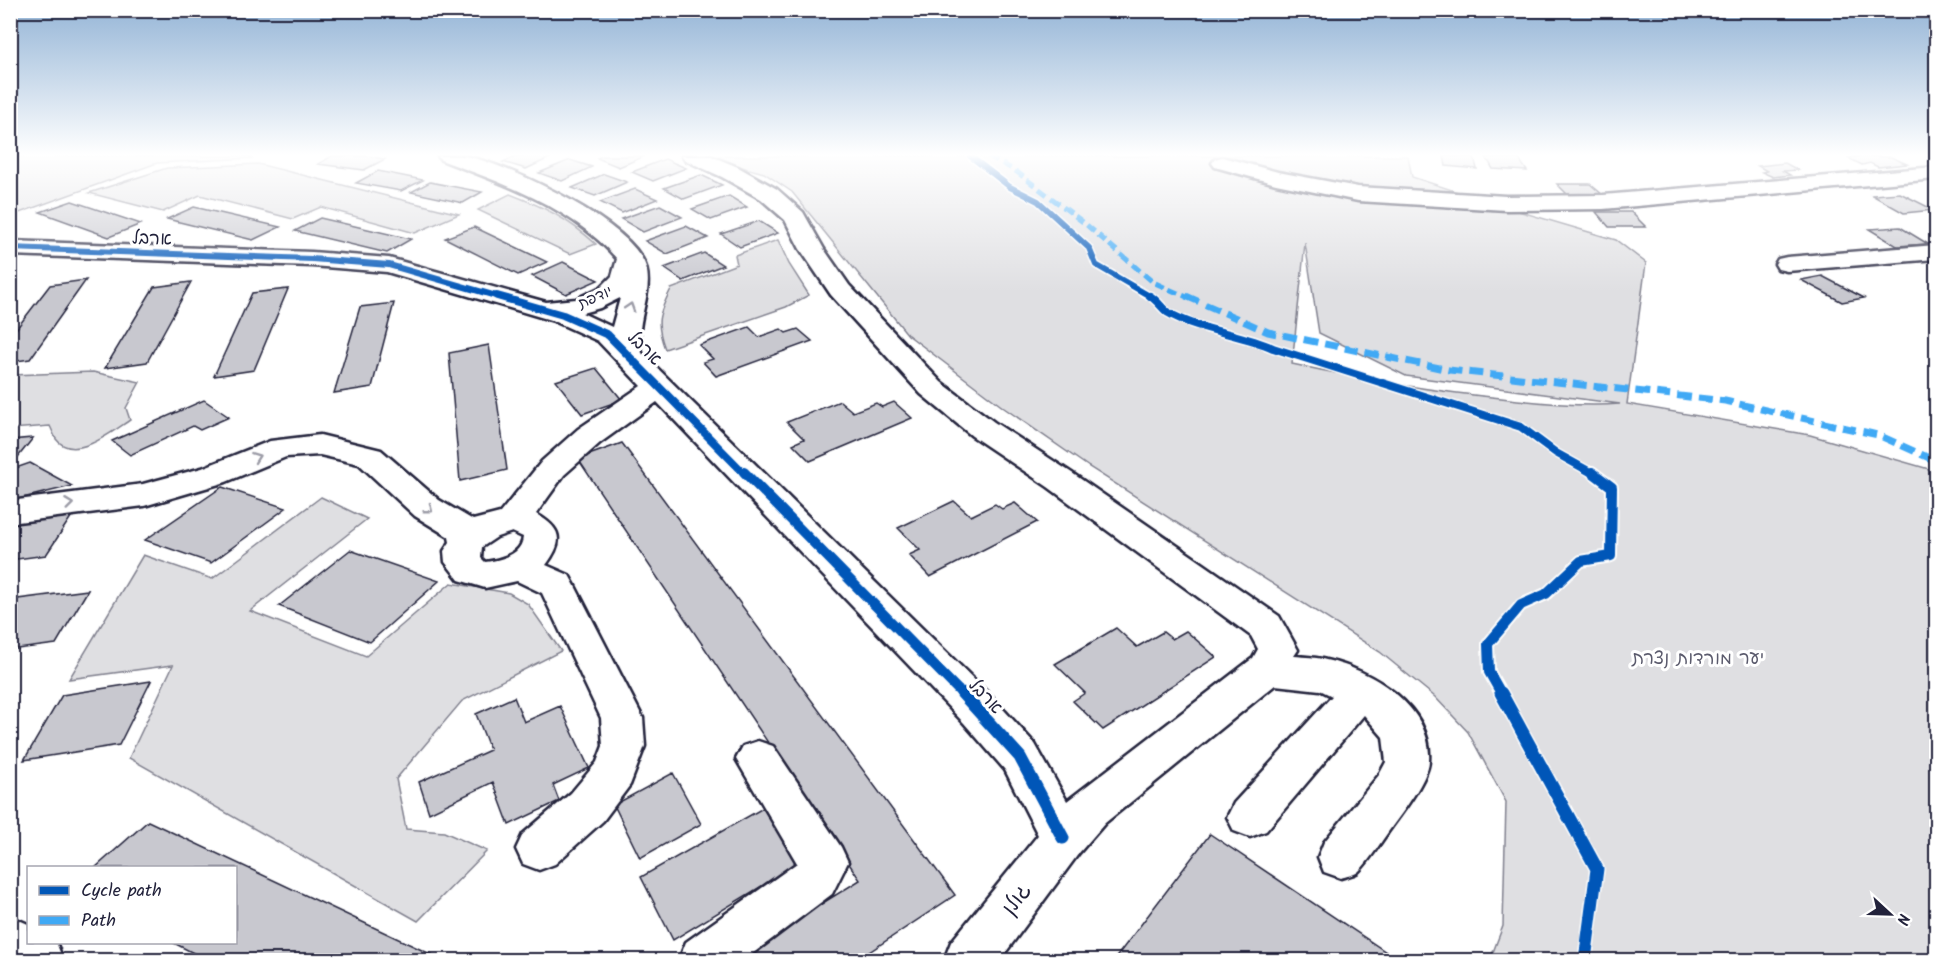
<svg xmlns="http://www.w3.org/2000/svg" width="1947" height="971" viewBox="0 0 1947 971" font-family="Kalam,'Playpen Sans Hebrew',sans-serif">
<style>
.green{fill:#dfdfe2;stroke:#80808e;stroke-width:1.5;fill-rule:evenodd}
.building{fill:#c8c8cf;stroke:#22223b;stroke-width:1.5}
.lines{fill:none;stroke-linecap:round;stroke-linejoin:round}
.minor-casing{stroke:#22223b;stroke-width:5}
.minor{fill:#fff;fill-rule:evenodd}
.quiet-far1{stroke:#3fa9f5;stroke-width:5;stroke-dasharray:10 5;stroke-linecap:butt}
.quiet{stroke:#3fa9f5;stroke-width:7;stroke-dasharray:14 7;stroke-linecap:butt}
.cycleway-far3-casing{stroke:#fff;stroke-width:9}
.cycleway-far2-casing{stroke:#fff;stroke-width:11}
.cycleway-far1-casing{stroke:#fff;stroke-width:14}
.cycleway-casing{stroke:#fff;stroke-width:16}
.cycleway-far3{stroke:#0057b8;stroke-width:6}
.cycleway-far2{stroke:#0057b8;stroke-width:8}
.cycleway-far1{stroke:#0057b8;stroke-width:10}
.cycleway{stroke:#0057b8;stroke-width:13}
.oneway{stroke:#9c9ca7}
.labels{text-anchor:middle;stroke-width:6;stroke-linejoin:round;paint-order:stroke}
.far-street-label{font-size:15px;fill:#22223b;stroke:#fff}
.street-label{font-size:18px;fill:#22223b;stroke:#fff}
.park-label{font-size:18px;fill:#5b5b6d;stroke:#fff}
.near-street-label{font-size:21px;fill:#22223b;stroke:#fff}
</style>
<rect width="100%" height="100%" fill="#fff"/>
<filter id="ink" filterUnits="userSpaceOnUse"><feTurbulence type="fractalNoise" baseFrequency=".0167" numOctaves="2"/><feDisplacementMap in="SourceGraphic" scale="12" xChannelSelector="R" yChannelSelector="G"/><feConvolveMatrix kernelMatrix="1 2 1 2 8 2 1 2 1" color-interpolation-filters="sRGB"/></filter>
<g filter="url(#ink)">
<!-- green -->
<path class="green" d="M11 156H248L253 158 157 163 11 216Z
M702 156H1408L1412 177 1501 206 1616 240 1646 263 1627 404 1810 435 1936 471V960H1490L1503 926 1506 802 1468 732 1435 697 1380 652 1089 467 1004 408 908 335 792 192 764 173ZM1305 243 1319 333 1406 376 1620 404C1580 407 1540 403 1501 398 1430 391 1361 379 1292 364Z
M258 164 459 214 415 233 321 207 293 219 200 195 163 212 89 193 167 168Z
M510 194C546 208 567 218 596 244L570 254 478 210Z
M778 240 789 264 809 295 786 307 665 349C655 322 658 315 671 289L737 264 735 255Z
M93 372 140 382 126 408 130 420C113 431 74 463 56 439 54 435 52 430 50 426L11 429V375Z
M321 497 367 519 250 611 366 656 451 583 509 593 528 604 561 651 462 701 396 779 406 829 444 832 487 851 418 921 129 758 173 665 69 679 143 555 212 579Z"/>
<!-- building -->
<path class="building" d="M332 156H367L385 159 364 170 318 164Z
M516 156H554L526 169 503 162Z
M602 156H645L619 167 597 158Z
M1444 156 1474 157 1477 169 1446 166Z
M1863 156 1891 157 1907 164 1878 167 1870 163 1862 165 1848 158Z
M1486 157 1519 159 1527 171 1493 169Z
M665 159 686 168 653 181 632 172Z
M570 160 592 167 562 181 539 173Z
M1785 163 1798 170 1783 171 1790 175 1773 177 1762 172 1767 171 1758 166Z
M378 171 423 180 401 191 356 183Z
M604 174 627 182 595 196 572 188Z
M701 175 722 185 684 199 664 188Z
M430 182 482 192 463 203 411 192Z
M1557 184H1590L1603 195H1568Z
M635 189 657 199 622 213 600 202Z
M1900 193 1934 210 1904 213 1872 195Z
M729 196 747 207 711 220 692 209Z
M72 201 141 224 109 237 40 212Z
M660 205 682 217 643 232 621 219Z
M194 207 280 227 253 240 167 219Z
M1596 212H1631L1646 227H1609Z
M320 218 411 239 387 253 295 231Z
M759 221 778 233 740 247 721 234Z
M686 226 708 238 667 254 645 241Z
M474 227 547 262 518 275 445 238Z
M1900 227 1928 244 1897 246 1869 229Z
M704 253 723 265 683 281 664 268Z
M563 262 598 280 566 294 532 276Z
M1822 276 1864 298 1842 302 1801 280Z
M86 280 30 359 10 362V337L50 285Z
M191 282 147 362 105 368 154 287Z
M288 289 254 370 214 376 252 293Z
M394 303 372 387 334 393 360 307Z
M749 327 759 337 781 329 786 333 798 329 812 341 716 376 703 362 713 359 699 345Z
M489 345 507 470 460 481 449 353Z
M596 368 622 400 582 414 556 381Z
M204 400 229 417 200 430 193 426 130 455 112 441Z
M840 401 853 412 876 403 882 407 894 402 912 418 810 461 793 444 804 439 787 422Z
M33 438 10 467V440Z
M622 443 955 895 857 960H731L860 880 578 459Z
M30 463 72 486 10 501V470Z
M222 487 286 508 211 563 145 540Z
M954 501 971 516 995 504 1002 509 1015 503 1037 522 930 577 909 555 920 550 898 528Z
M75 511 46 555 10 560V519Z
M350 550 439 581 370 642 279 606Z
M88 590 56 644 10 650V600Z
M1116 628 1137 647 1163 632 1172 639 1186 631 1216 657 1103 730 1073 701 1085 693 1055 664Z
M151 681 119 745 24 760 62 695Z
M514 697 524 722 560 706 589 768 553 785 559 801 509 825 493 782 429 813 419 782 490 750 476 714Z
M673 773 701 824 640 858 614 805Z
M763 808 798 864 673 940 641 877Z
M148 821 443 960H207L172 942H236V868H95Z
M1210 834 1398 960H1114Z"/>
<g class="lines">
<!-- minor casing -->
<g class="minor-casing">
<path id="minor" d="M438 156C448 156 460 155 470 157 513 167 632 223 646 267 654 296 633 322 642 353L994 699 1035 744 1067 801 1253 658 1258 649 1251 636 1048 487 972 436 921 394 831 295 800 249 785 220 761 199 722 177 685 160 682 156H711L738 167 777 189 803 212 824 249 849 285 941 382 994 422 1072 473 1279 616 1298 650 1294 656C1305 657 1316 657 1326 660 1372 670 1433 707 1429 761 1428 779 1402 813 1391 828 1382 840 1369 862 1358 872 1354 875 1346 876 1341 878L1324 872 1318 857 1324 842 1379 775 1386 762 1383 737 1364 715 1266 831 1250 837 1234 831 1227 817 1234 803 1332 696 1320 690 1275 685 1105 823 1079 853 1000 960H944L951 942 1038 835 1005 770 964 723 657 402 600 443 564 475 536 514C561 528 565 540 546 565L569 575 574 584 643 718 645 746 630 785 603 821 555 864 539 870 523 864 516 849 523 834 571 793 597 762 603 746 601 718 542 593 517 581 485 588 459 580 445 562 444 551 450 542 449 537 415 516 359 464 320 455 286 457 226 482 144 506 10 523V501L143 484 202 468 270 441 320 435 381 450 439 500 473 520 500 513 542 461 578 429 641 386 598 341 554 321 387 272 312 266 10 255V241L312 252 389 258 546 302 576 299 601 287 612 276 617 259C572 207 503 183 441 160ZM620 298 612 327 582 313 600 308ZM512 532 523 537C522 555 500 560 485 562L481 558 482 547 497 537Z
M1222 157 1278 172 1358 187 1506 196 1603 195 1936 167V179L1603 209 1506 210 1358 201 1276 184 1215 167 1212 163 1215 159Z
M1936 245V259L1787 271 1778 269 1775 264 1778 259 1787 257Z
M758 741 773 746 841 847 848 862 832 894 744 960H679L686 942 797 863 736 759 743 746Z
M10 916 28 924V942H56L63 960H10Z"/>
</g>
<!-- minor -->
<use href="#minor" class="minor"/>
<!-- quiet-far1 -->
<path class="quiet-far1" d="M989 156 1017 172 1083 222 1153 282 1189 298"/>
<!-- quiet -->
<path class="quiet" d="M1186 296 1268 332 1449 370 1725 401 1878 435 1936 461"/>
<!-- cycleway-far3 casing -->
<g class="cycleway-far3-casing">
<path id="cycleway-far3" d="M970 156 1010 187 1038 201 1089 248 1096 265 1153 298
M10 248 312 259 389 265 503 298"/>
</g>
<!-- cycleway-far2 casing -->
<g class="cycleway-far2-casing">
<path id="cycleway-far2" d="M497 296 563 315 608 335 745 474
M1150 296C1157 300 1161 307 1167 312 1199 331 1239 333 1273 348L1521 427 1556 453 1594 474"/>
</g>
<!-- cycleway-far1 casing -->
<g class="cycleway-far1-casing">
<path id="cycleway-far1" d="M744 472 963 695
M1502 695 1489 672 1488 644 1521 605 1546 594 1581 561 1611 556 1612 487 1592 472"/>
</g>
<!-- cycleway casing -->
<g class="cycleway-casing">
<path id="cycleway" d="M962 693 1020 757 1063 838
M1501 693 1597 869 1585 960"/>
</g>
<!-- cycleway-far3 -->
<use href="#cycleway-far3" class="cycleway-far3"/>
<!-- cycleway-far2 -->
<use href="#cycleway-far2" class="cycleway-far2"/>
<!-- cycleway-far1 -->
<use href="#cycleway-far1" class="cycleway-far1"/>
<!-- cycleway -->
<use href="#cycleway" class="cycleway"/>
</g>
<!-- one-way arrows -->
<defs><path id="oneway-chevron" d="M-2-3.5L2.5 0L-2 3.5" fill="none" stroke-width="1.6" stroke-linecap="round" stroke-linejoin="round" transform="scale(1.5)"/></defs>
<g class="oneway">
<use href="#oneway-chevron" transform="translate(630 307) rotate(-72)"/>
<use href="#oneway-chevron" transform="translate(256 457) rotate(-20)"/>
<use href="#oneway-chevron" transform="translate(69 504) rotate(-7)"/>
<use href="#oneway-chevron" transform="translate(429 509) rotate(38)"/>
</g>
</g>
<!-- sky -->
<linearGradient id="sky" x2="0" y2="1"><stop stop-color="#93b4d6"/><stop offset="0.53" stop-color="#fff"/><stop offset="1" stop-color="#fff" stop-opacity="0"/></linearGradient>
<rect width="1947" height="292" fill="url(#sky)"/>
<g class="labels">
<!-- far-street labels -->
<g class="far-street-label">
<text transform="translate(595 297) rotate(-24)" y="5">יודפת</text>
</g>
<!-- street labels -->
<g class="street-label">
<text transform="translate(152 238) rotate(2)" y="6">ארבל</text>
<text transform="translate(645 348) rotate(45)" y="6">ארבל</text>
<text transform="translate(986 696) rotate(47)" y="6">ארבל</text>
</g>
<!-- park labels -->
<g class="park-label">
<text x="1698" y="664">יער מורדות נצרת</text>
</g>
<!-- near-street labels -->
<g class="near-street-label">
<text transform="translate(1016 899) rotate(-53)" y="7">גולן</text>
</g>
</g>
<!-- margin -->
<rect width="1947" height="971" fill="none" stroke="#fff" stroke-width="36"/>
<rect x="18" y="18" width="1911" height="935" fill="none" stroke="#22223b" stroke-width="2" filter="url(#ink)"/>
<!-- legend -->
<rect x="27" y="866" width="210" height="78" fill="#ffffff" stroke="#a7a7b1" stroke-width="1.5"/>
<rect x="39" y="886" width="30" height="9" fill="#0057b8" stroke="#a7a7b1" stroke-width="1.5"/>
<text x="81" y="896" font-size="18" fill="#22223b">Cycle path</text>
<rect x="39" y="916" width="30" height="9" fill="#3fa9f5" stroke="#a7a7b1" stroke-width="1.5"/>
<text x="81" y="926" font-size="18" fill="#22223b">Path</text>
<!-- north arrow -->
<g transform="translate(1890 914) rotate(112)" stroke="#ffffff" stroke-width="4.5" paint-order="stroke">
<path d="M0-4.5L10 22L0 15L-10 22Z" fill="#22223b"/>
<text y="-9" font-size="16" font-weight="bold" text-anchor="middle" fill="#22223b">N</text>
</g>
</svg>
